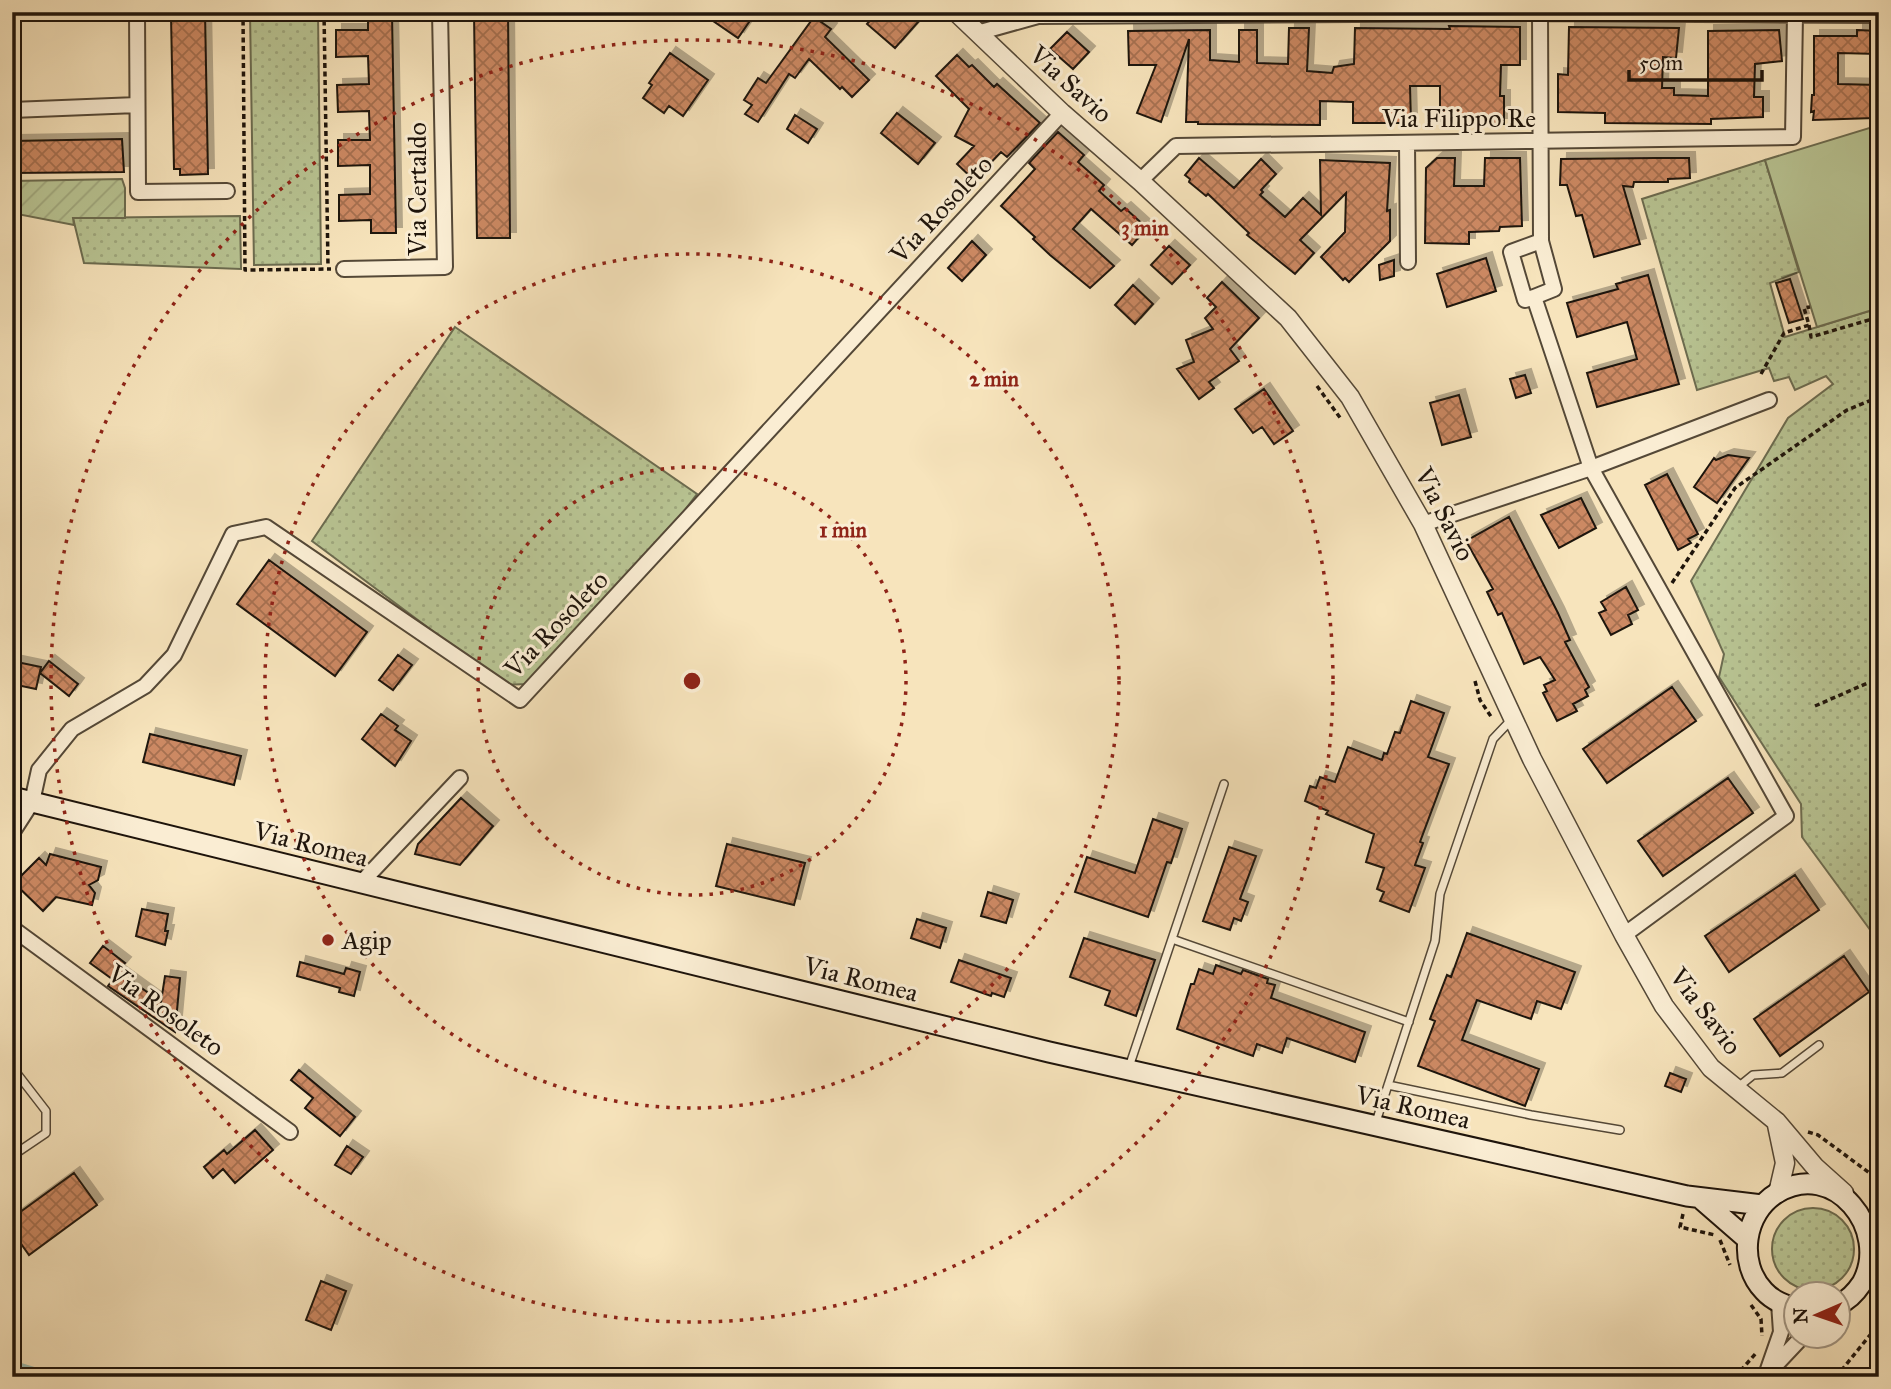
<svg xmlns="http://www.w3.org/2000/svg" width="1891" height="1389" viewBox="0 0 1891 1389" font-family="'IM FELL Great Primer',serif">
<style>
.grass{fill:url(#grass-dots);stroke:#6c6c50;stroke-width:2}
.garden{fill:url(#garden-furrows);stroke:#6c6c50;stroke-width:2}
.pitch{fill:#b9c594;stroke:#6c6c50;stroke-width:2}
.lines{fill:none;stroke-linecap:round;stroke-linejoin:round}
.canal{stroke:#9dbeb3;stroke-width:19}
.building{fill:url(#building-cross-hatch);stroke:#1e140b;stroke-width:2;filter:url(#shadow)}
.service-casing{stroke:#544837;stroke-width:10}
.minor-casing{stroke:#544837;stroke-width:18}
.tertiary-casing{stroke:#544837;stroke-width:21}
.secondary-casing{stroke:#1e140b;stroke-width:23}
.path{stroke:#1e140b;stroke-width:3.5;stroke-dasharray:5 3.5;stroke-linecap:butt}
.service{stroke:#faedd3;stroke-width:7}
.minor{stroke:#faedd3;stroke-width:14}
.tertiary{stroke:#faedd3;stroke-width:18}
.secondary{stroke:#faedd3;stroke-width:19}
.ring{fill:none;stroke:#8f2418;stroke-width:3.5;stroke-dasharray:3.5 7}
.poi-dot{fill:#8f2418;stroke:#faedd3;stroke-width:2.5}
.labels{text-anchor:middle;stroke-width:6;stroke-linejoin:round;paint-order:stroke}
.street-label{font-size:26px;fill:#1e140b;stroke:#faedd3}
.poi-label{font-size:26px;fill:#1e140b;stroke:#faedd3;text-anchor:start}
.centre{fill:#8f2418;stroke:#faedd3;stroke-width:3.5}
.ring-label{font-size:21px;text-anchor:middle;font-weight:bold;fill:#8f2418;stroke:#faedd3;stroke-width:6;stroke-linejoin:round;paint-order:stroke}
</style>
<defs>
<pattern id="grass-dots" width="8" height="8" patternUnits="userSpaceOnUse" patternTransform="scale(1.75)"><rect width="8" height="8" fill="#b9c594"/><path d="M2 2h.1M6 6h.1" fill="none" stroke="#9fa87e" stroke-width="1.8" stroke-linecap="round"/></pattern>
<pattern id="garden-furrows" width="10" height="10" patternUnits="userSpaceOnUse" patternTransform="scale(1.75)"><rect width="10" height="10" fill="#b9c594"/><path d="M-1 1l2-2M0 10L10 0M9 11l2-2" fill="none" stroke="#9fa87e"/></pattern>
<pattern id="building-cross-hatch" width="8" height="8" patternUnits="userSpaceOnUse" patternTransform="scale(1.75)"><rect width="8" height="8" fill="#cc8963"/><path d="M0 0l8 8M0 8l8-8" fill="none" stroke="#a56f50"/></pattern>
<filter id="shadow"><feDropShadow dx="6" dy="-6" stdDeviation="0" flood-color="#0004"/></filter>
</defs>
<rect width="100%" height="100%" fill="#f7e4bc"/>
<filter id="stains"><feTurbulence type="fractalNoise" baseFrequency=".00286" numOctaves="4"/><feColorMatrix values="0 0 0 0 .2 0 0 0 0 .09 0 0 0 0 .02 0 0 0 .5 -.17"/></filter>
<radialGradient id="worn" r=".72"><stop offset=".6" stop-color="#630" stop-opacity="0"/><stop offset="1" stop-color="#630" stop-opacity=".3"/></radialGradient>
<!-- grass -->
<path class="grass" d="M250 12H318L321 264 254 265Z
M1765 160 1799 272 1770 283 1785 337 1879 308V942L1802 837 1801 804 1719 677 1724 654 1691 581 1788 418 1833 384 1826 376 1795 390 1789 377 1774 381 1769 368 1697 390 1642 199Z
M240 216 241 269 84 263 73 218Z
M455 327 697 494 644 564 527 684 505 685 312 541Z
M1772 1249a41 41 0 1 1 82 0a41 41 0 1 1-82 0Z"/>
<!-- garden -->
<path class="garden" d="M122 179 125 188V218H73L74 225 12 213V181Z"/>
<!-- pitch -->
<path class="pitch" d="M1879 125V308L1817 327 1765 160Z"/>
<g class="lines">
<!-- canal -->
<path class="canal" d="M12 1370 35 1377"/>
</g>
<!-- building -->
<path class="building" d="M205 12 208 174 180 175V169H174L171 16H178V13Z
M474 12H508L510 238H477Z
M700 12H756L738 38Z
M877 12H927L895 48 867 24Z
M392 15 396 233H371V220L339 221V195L370 194V165L338 166V140H370L369 111 338 112 337 85 369 84 368 56 336 57V30H368V16Z
M814 17 831 29 825 37 869 80 852 97 842 87 840 89 809 59 795 78 789 74 758 122 745 114 752 105 744 100 758 78 766 83Z
M1449 26 1520 27V65H1501L1500 96H1504V124H1485V120L1440 121V86H1410L1411 123H1353V102L1320 101V125L1198 124V122H1186L1189 39 1161 122 1137 113 1156 65H1129L1128 31 1210 30V60L1239 62V30H1257V63L1288 64 1289 28H1309L1307 71 1332 73 1334 67 1354 64 1355 28 1450 29Z
M1569 27 1679 28 1676 58 1663 57 1662 88H1674V95L1708 96V31L1779 30 1782 61 1755 64 1754 97H1763V117L1711 119V124L1605 123V113L1558 112V74L1568 75Z
M1857 30 1879 31V54L1838 53V84L1879 85V114H1874V118L1813 120 1814 111 1811 112 1812 95H1814V36H1857Z
M1067 32 1089 52 1073 69 1050 49Z
M670 53 708 80 683 116 669 106 664 113 643 98 652 85 649 83Z
M957 55 969 67 972 65 994 87 997 84 1040 123 1007 157 1001 152 974 180 957 164 974 146 955 136 969 109 936 76Z
M897 113 935 143 918 164 881 133Z
M795 115 817 129 808 143 787 129Z
M1058 132 1084 155 1078 162 1104 185 1099 191 1121 211 1125 208 1147 228 1132 245 1091 209 1073 229 1114 266 1090 288 1050 255 1033 239 1035 237 1001 206 1035 169 1029 163Z
M122 139 124 172 12 173V141Z
M1199 158 1234 188 1261 159 1276 174 1261 190 1263 192 1260 195 1285 217 1303 198 1321 215 1320 160 1390 163 1387 211 1390 210V241L1349 282 1345 278 1343 280 1321 257 1345 232 1346 193 1300 240 1314 253 1295 274 1247 235 1249 233 1208 194 1206 196 1189 182 1190 179 1185 175Z
M1437 158H1455L1454 186H1484L1485 158H1520L1522 226 1500 227 1499 231 1469 232V244L1425 243 1426 168Z
M1655 158H1689L1690 178 1668 179V182H1634L1633 187 1623 186 1640 244 1594 257 1582 215 1576 216 1567 185H1560L1561 159Z
M972 241 986 255 962 281 948 268Z
M1169 246 1190 265 1172 284 1151 265Z
M1486 258 1496 291 1447 307 1437 274Z
M1394 260V276L1380 280 1379 265Z
M1648 275 1679 384 1597 407 1587 373 1637 359 1627 322 1577 337 1567 303 1618 289 1616 284Z
M1790 279 1803 319 1789 323 1776 283Z
M1222 282 1259 318 1230 349 1239 361 1209 382 1214 388 1199 399 1177 369 1194 362 1186 340 1213 329 1205 318 1216 307 1207 298Z
M1133 285 1153 304 1135 324 1115 305Z
M1525 375 1531 393 1516 398 1510 379Z
M1264 389 1293 431 1274 444 1262 427 1253 433 1235 409Z
M1459 395 1471 437 1442 445 1430 403Z
M1728 455 1749 458 1717 503 1694 487 1714 458 1716 460Z
M1667 474 1698 534 1688 539 1691 543 1678 550 1645 485Z
M1581 498 1596 528 1559 548 1541 515Z
M1509 517 1558 613 1570 640 1565 642 1589 687 1585 690 1588 696 1573 704 1577 711 1557 721 1543 693 1547 691 1544 685 1555 680 1540 657 1524 664 1502 613 1498 615 1487 592 1493 589 1466 541Z
M269 560 367 632 335 676 237 604Z
M1626 587 1638 610 1628 615 1632 624 1611 635 1599 613 1606 610 1601 602Z
M398 655 412 665 393 690 379 680Z
M12 661 41 667 36 689 12 684Z
M49 661 78 684 69 696 40 673Z
M1672 687 1696 721 1607 783 1583 749Z
M1411 701 1444 713 1428 757 1449 764 1420 842 1423 843 1415 865 1425 868 1409 912 1380 901 1384 892 1377 889 1384 868 1366 862 1374 834 1326 814 1328 811 1305 801 1310 786 1316 788 1320 777 1335 782 1348 747 1382 760 1384 753 1387 754 1395 732 1400 733Z
M381 714 398 726 395 730 411 741 395 766 362 739Z
M150 734 241 756 234 785 143 762Z
M1728 778 1753 813 1663 876 1638 841Z
M461 798 493 826 460 865 415 854 418 844Z
M1153 819 1182 829 1171 863 1167 862 1148 917 1075 892 1087 857 1135 873Z
M727 844 805 863 794 905 716 886Z
M1229 847 1256 856 1240 899 1248 902 1244 913 1241 921 1234 918 1230 930 1203 921Z
M50 854 101 867 98 880 89 885 95 893 92 905 56 897 43 911 14 883 39 858 46 865Z
M1795 875 1819 910 1729 972 1705 936Z
M988 892 1013 900 1006 923 981 916Z
M142 909 168 914 165 931H168L165 945 136 936Z
M917 919 946 928 940 948 911 938Z
M1467 933 1575 972 1561 1009 1537 1001 1531 1019 1477 1000 1462 1040 1539 1069 1525 1106 1418 1066 1435 1021 1430 1019 1447 975 1451 977Z
M1084 938 1155 960 1136 1016 1105 1005 1110 991 1070 977Z
M103 946 125 963 118 971 161 1002 165 976 180 978 175 1032 108 986 116 975 112 979 90 963Z
M1844 956 1869 992 1780 1056 1754 1019Z
M959 960 1011 978 1004 997 992 993 991 996 951 982Z
M300 962 344 974 346 968 360 972 354 996 339 992 340 988 297 976Z
M1216 965 1241 974 1243 970 1268 979 1267 983 1275 985 1271 998 1365 1032 1355 1062 1287 1038 1282 1053 1257 1044 1253 1056 1177 1029 1191 984H1194L1199 969 1213 974Z
M299 1070 355 1117 340 1136 305 1108 313 1098 291 1080Z
M1670 1073 1686 1079 1681 1092 1665 1086Z
M255 1130 273 1150 235 1183 223 1169 213 1178 204 1167 224 1150 227 1154Z
M347 1146 363 1157 351 1174 335 1165Z
M74 1173 97 1205 29 1255 12 1231V1218Z
M321 1281 346 1291 331 1330 306 1320Z"/>
<g class="lines">
<!-- service casing -->
<g class="service-casing">
<path id="service" d="M1172 939 1409 1022
M12 1067 46 1111V1133L12 1156
M1128 1070 1224 784
M1388 1085 1531 1115 1620 1130
M1737 1088 1753 1075 1782 1073 1819 1045
M1375 1125 1435 941 1440 894 1493 739 1512 719"/>
</g>
<!-- minor casing -->
<g class="minor-casing">
<path id="minor" d="M137 12 138 192 227 191
M1540 13 1541 241
M977 33 1038 16 1540 13 1879 15
M12 110 137 105
M1407 143 1408 262
M1140 181 1176 146 1793 137 1795 15
M344 269 445 267 440 12
M1534 297 1525 300 1511 252 1541 241 1554 289 1534 297 1591 468 1786 816 1624 935
M1423 524 1591 468 1769 400
M12 833 32 802 39 770 72 729 145 686 174 655 233 534 266 527 520 700 1062 113
M361 883 460 778
M12 928 290 1132
M1770 1371 1803 1336
M1766 1375 1781 1332 1779 1303"/>
</g>
<!-- tertiary casing -->
<g class="tertiary-casing">
<path id="tertiary" d="M956 12 1062 113 1140 181 1288 318 1350 397 1423 524 1532 759 1624 935 1664 1006 1711 1068 1777 1122 1815 1167 1844 1193
M1777 1125 1785 1163 1778 1193"/>
</g>
<!-- secondary casing -->
<g class="secondary-casing">
<path id="secondary" d="M12 797 1049 1052 1687 1196 1762 1205
M1701 1199 1747 1239
M1797 1309C1785 1305 1773 1301 1764 1291 1737 1263 1744 1213 1777 1193 1834 1158 1891 1230 1862 1283 1856 1292 1849 1300 1839 1304"/>
</g>
<!-- path -->
<path class="path" d="M243 12 245 270 331 269
M324 12 328 266
M1809 325 1811 337 1879 317
M1761 374 1784 333 1809 325 1804 308 1810 307
M1317 386 1341 419
M1672 583 1735 488 1847 410 1879 397
M1475 681 1480 700 1492 718
M1815 706 1879 678
M1808 1132 1818 1135 1879 1180
M1683 1214 1680 1227 1715 1235
M1720 1240 1730 1265
M1751 1305 1761 1319 1762 1336
M1735 1377 1757 1352
M1836 1377 1879 1324"/>
<!-- service -->
<use href="#service" class="service"/>
<!-- minor -->
<use href="#minor" class="minor"/>
<!-- tertiary -->
<use href="#tertiary" class="tertiary"/>
<!-- secondary -->
<use href="#secondary" class="secondary"/>
</g>
<!-- distance rings -->
<g class="ring">
<circle cx="692" cy="681" r="214"/>
<circle cx="692" cy="681" r="427"/>
<circle cx="692" cy="681" r="641"/>
</g>
<!-- markers -->
<circle class="poi-dot" cx="328" cy="940" r="7"/>
<g class="labels">
<!-- street labels -->
<g class="street-label">
<text transform="translate(1071 84) rotate(42)" y="9">Via Savio</text>
<text x="1459" y="127">Via Filippo Re</text>
<text transform="translate(417 189) rotate(-90)" y="9">Via Certaldo</text>
<text transform="translate(941 209) rotate(-47)" y="9">Via Rosoleto</text>
<text transform="translate(1445 514) rotate(63)" y="9">Via Savio</text>
<text transform="translate(556 624) rotate(-46)" y="9">Via Rosoleto</text>
<text transform="translate(311 844) rotate(14)" y="9">Via Romea</text>
<text transform="translate(861 979) rotate(14)" y="9">Via Romea</text>
<text transform="translate(166 1010) rotate(36)" y="9">Via Rosoleto</text>
<text transform="translate(1706 1011) rotate(53)" y="9">Via Savio</text>
<text transform="translate(1413 1107) rotate(13)" y="9">Via Romea</text>
</g>
<!-- poi labels -->
<g class="poi-label">
<text x="342" y="949">Agip</text>
</g>
</g>
<circle cx="692" cy="681" r="10" class="centre"/>
<g class="ring-label">
<text x="1145" y="235">3 min</text>
<text x="994" y="386">2 min</text>
<text x="843" y="537">1 min</text>
</g>
<!-- margin -->
<rect width="1891" height="1389" fill="none" stroke="#f7e4bc" stroke-width="42"/>
<rect x="14" y="14" width="1863" height="1361" fill="none" stroke="#1e140b" stroke-width="3.5"/>
<rect x="21" y="21" width="1849" height="1347" fill="none" stroke="#1e140b" stroke-width="2"/>
<!-- north arrow -->
<g transform="translate(1817 1315) rotate(268)"><circle r="33" fill="#faedd3" stroke="#a29683" stroke-width="2"/>
<path d="M0-5L12 26L0 18L-12 26Z" fill="#8f2418"/>
<text y="-10" font-size="19" font-weight="bold" text-anchor="middle" fill="#1e140b">N</text>
</g>
<!-- scale -->
<path d="M1629 70v10h133v-10" fill="none" stroke="#1e140b" stroke-width="3.5"/>
<text x="1639" y="70" font-size="21" fill="#1e140b" stroke="#faedd3" stroke-width="5" paint-order="stroke">50 m</text>
<rect width="100%" height="100%" filter="url(#stains)"/>
<rect width="100%" height="100%" fill="url(#worn)"/>
</svg>
